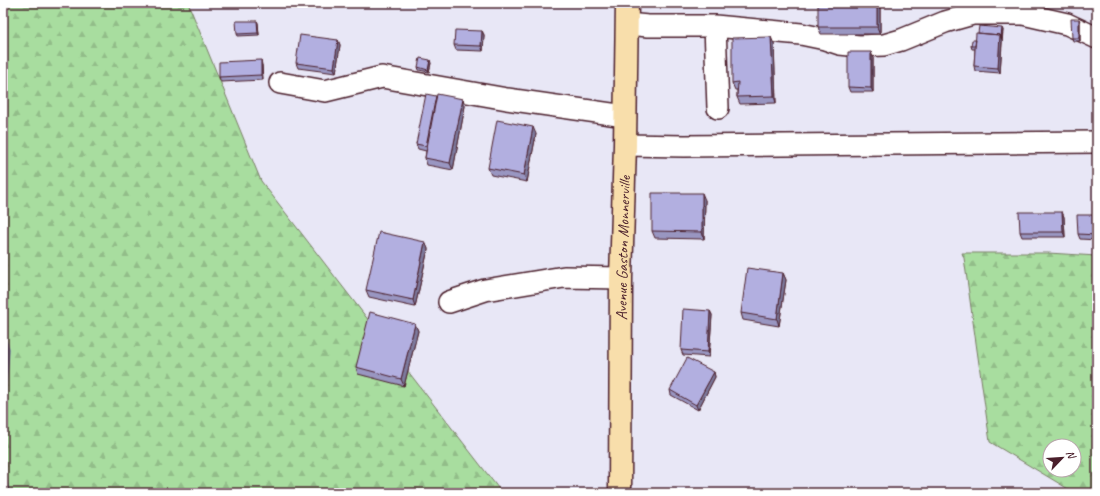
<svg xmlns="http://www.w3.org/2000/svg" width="1100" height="496" viewBox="0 0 1100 496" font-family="Caveat,sans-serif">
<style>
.forest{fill:url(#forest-firs);stroke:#797e65;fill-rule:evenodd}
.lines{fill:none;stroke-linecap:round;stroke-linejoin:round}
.stream{stroke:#788aa5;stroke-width:5.5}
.minor-casing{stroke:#4a1f2b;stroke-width:24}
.major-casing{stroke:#4a1f2b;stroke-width:25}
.minor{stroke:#fff;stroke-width:21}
.major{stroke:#f8deab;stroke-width:22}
.wall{fill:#9996c1;stroke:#4a1f2b}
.shaded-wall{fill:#7d7a9d;stroke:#4a1f2b}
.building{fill:#b2afe0;stroke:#4a1f2b}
.labels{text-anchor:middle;stroke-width:4;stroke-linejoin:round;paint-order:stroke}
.street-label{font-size:16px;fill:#4a1f2b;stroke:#fff}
</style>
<defs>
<pattern id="forest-firs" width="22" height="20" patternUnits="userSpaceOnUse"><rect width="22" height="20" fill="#a8dd9f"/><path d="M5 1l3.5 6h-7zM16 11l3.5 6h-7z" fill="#92bd89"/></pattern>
</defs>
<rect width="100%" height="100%" fill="#e8e7f6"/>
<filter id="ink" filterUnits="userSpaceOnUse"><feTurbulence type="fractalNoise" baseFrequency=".025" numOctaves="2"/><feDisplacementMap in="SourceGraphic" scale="8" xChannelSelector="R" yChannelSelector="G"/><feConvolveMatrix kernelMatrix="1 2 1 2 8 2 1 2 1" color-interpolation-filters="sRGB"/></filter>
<g filter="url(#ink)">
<!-- forest -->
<path class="forest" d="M3 3H188L261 181 502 493H3Z
M962 253H1048L1097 256V493H1075L990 442 964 258ZM1050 446H1074V470H1050Z"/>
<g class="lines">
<!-- stream -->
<path class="stream" d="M3 338 7 349 3 400
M3 471 7 493"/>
<!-- minor casing -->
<g class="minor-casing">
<path id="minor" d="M627 24 648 26H715L801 34 825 39 840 44 859 46 884 45 901 40 945 22 973 14H1023L1067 24 1097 38
M715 26 718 108
M280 83 325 91 382 77 507 99 625 116
M625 145 684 146 1097 142
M449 302 485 290 564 277 621 278"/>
</g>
<!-- major casing -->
<g class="major-casing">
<g id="major">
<path id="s1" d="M620 493 621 278 625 145 627 3"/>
</g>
</g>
<!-- minor -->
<use href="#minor" class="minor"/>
<!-- major -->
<use href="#major" class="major"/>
</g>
<!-- wall -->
<path class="wall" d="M880 3V34H821L818 27Z
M257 21 258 23 259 35 238 36 237 34Z
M1080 21V41H1073L1072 38Z
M1003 30 1000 73 975 71 974 66 975 49H972L971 46 976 40Z
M482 31 484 35 483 51 456 50 454 45Z
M338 40 340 45 336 73 298 68 296 63Z
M774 44 776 103 740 104 737 97V90H735L732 83Z
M873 57V92H850L848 87Z
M431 63 429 72 419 70 418 67Z
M262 65 263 80 221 82 219 77Z
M436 96V98L463 99 465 106 453 170 427 165 425 158 426 151 418 149 416 144Z
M536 134 527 182 491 175 488 168Z
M705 200 704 239 655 238 652 231Z
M1062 212 1064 217 1065 237H1022L1020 232Z
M1097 215V240L1080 239 1078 234Z
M425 242 428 249 415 307 369 297 366 290Z
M783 273 786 280 779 326 743 320 741 313Z
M710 311 712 315 709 357 683 355 681 350Z
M415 324 418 331 404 386 358 374 356 367Z
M714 372 715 377 698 410 671 395 670 390Z"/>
<!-- shaded-wall -->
<path class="shaded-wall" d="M877 3H880V34L877 27Z
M1079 19 1080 21V41L1079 38Z
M257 21 258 23 259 35 258 33Z
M1002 28 1003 30 1002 39 1001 37Z
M482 31 484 35 483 51 481 46Z
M1000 35 1002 40 1000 73 998 68Z
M771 37 774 44 776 103 774 96Z
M338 40 340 45 336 73 334 68Z
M871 52 873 57V92L871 88Z
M261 60 262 65 263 80 261 75Z
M430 60 431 63 429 72 428 70Z
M436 96 438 101 428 151 426 146Z
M463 99 465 106 453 170 450 163Z
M533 127 536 134 527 182 524 175Z
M702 193 705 200 704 239 702 232Z
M1062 212 1064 217 1065 237 1063 232Z
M425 242 428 249 415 307 413 300Z
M783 273 786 280 779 326 777 319Z
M710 311 712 315 709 357 708 352Z
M415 324 418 331 404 386 401 379Z
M714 372 715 377 698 410 696 405Z"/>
<!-- building -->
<path class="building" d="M818 3H877V27H818Z
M1071 19H1079V38H1072Z
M236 21H257L258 33 237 34Z
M979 26 1002 28 1001 37 1000 35 978 33Z
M455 30 482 31 481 46 454 45Z
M976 33 1000 35 998 68 974 66Z
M300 35 338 40 334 68 296 63Z
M771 37 774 96 737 97 738 82 732 83V38Z
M972 40H976L975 46H971Z
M848 52H871V88L848 87Z
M420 58 430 60 428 70 418 67Z
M261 60V75L219 77V62Z
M426 94 436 96 426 146 416 144Z
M437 94 463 99 450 163 425 158Z
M497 120 533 127 524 175 488 168Z
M652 193H702V232L652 231Z
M1019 212H1062L1063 232H1020Z
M1077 215H1097V235L1078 234Z
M379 232 425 242 413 300 366 290Z
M747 268 783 273 777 319 741 313Z
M683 309 710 311 708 352 681 350Z
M370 312 415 324 401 379 356 367Z
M687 358 714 372 696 405 670 390Z"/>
</g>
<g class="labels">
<!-- street labels -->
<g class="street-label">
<text dy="6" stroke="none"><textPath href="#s1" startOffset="245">Avenue Gaston Monnerville</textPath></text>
</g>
</g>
<!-- margin -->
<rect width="1100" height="496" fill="none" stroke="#fff" stroke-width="16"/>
<rect x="8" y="8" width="1084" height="480" fill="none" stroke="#4a1f2b" stroke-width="1.5" filter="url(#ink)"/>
<!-- north arrow -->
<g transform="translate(1062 458) rotate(65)"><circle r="19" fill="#ffffff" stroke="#b7a5aa"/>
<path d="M0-3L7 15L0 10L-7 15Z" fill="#4a1f2b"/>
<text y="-6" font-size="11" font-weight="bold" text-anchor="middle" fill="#4a1f2b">N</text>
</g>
</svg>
